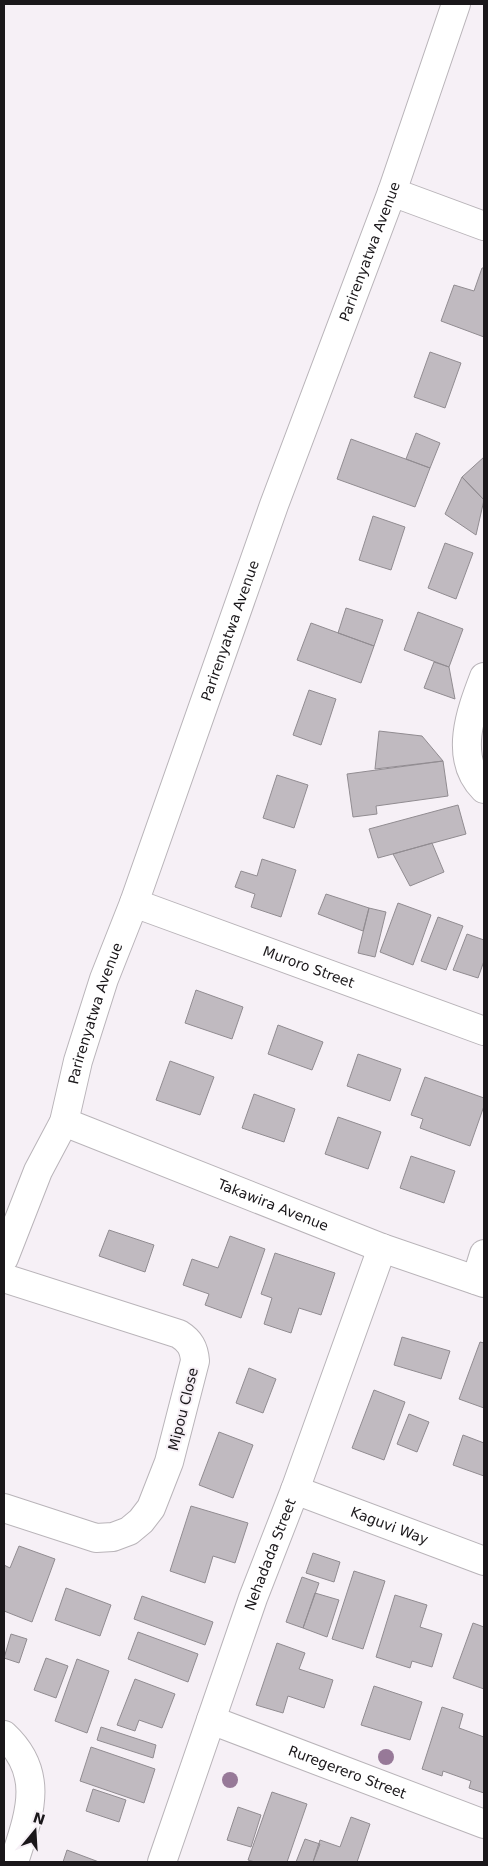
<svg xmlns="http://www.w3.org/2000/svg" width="488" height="1866" viewBox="0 0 488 1866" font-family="'DejaVu Sans',sans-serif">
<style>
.building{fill:#c0bac0;stroke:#918c91}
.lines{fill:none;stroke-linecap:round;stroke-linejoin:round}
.minor-casing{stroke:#b9b4b9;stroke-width:30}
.minor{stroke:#fff;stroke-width:28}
.tree{fill:#977998}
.labels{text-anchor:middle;stroke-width:4;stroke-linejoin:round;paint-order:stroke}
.street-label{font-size:14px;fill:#1a171a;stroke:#f6f0f6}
</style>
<rect width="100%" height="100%" fill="#f6f0f6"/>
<!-- building -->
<path class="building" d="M482 268H484V337L441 321 454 285 474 291Z
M430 352 461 363 445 408 414 397Z
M416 433 440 443 430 468 406 459Z
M351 439 430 468 415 507 337 479Z
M484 457V500L462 477Z
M462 477 484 500 476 535 445 514Z
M373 516 405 527 391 570 359 560Z
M445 543 473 553 456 599 428 588Z
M346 608 383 620 374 646 338 633Z
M418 612 463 629 449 667 404 650Z
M311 623 374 646 361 683 297 660Z
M434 662 449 667 455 699 424 688Z
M309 690 336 699 321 745 293 735Z
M379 731 422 736 443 761 375 769Z
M443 761 448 796 376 806 377 814 353 817 347 774Z
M277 775 308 785 294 828 263 818Z
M458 805 466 834 378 858 369 829Z
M432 843 444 872 410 886 393 854Z
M262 859 296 870 281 917 251 907 255 894 235 887 241 871 257 876Z
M326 894 369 908 363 931 318 914Z
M398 903 431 915 413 965 380 952Z
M369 908 386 912 375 957 358 953Z
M438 917 463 926 446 970 421 961Z
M467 934 484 940V961L478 978 453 970Z
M196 990 243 1007 232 1039 185 1023Z
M278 1025 323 1042 312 1070 268 1054Z
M358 1054 401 1069 390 1101 347 1086Z
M170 1061 214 1077 200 1115 156 1100Z
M425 1077 484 1098V1106L470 1146 420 1128 423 1119 411 1115Z
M254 1094 295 1109 284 1142 242 1128Z
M338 1117 381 1132 368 1169 325 1154Z
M411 1156 455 1171 444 1203 400 1188Z
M109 1230 154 1245 145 1272 99 1256Z
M230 1236 265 1249 241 1318 205 1305 209 1294 183 1285 192 1259 218 1268Z
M275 1253 335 1273 321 1315 299 1308 291 1333 264 1324 272 1298 261 1294Z
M402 1337 450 1351 441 1379 394 1365Z
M480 1342 484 1343V1408L459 1399Z
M249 1368 276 1379 263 1413 236 1403Z
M374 1390 405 1402 384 1460 352 1448Z
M409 1414 429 1422 417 1452 397 1444Z
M219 1432 253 1445 233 1498 199 1485Z
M463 1435 484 1443V1476L453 1465Z
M191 1506 248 1523 235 1563 213 1556 205 1583 170 1571Z
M19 1546 55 1559 32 1622 4 1611V1565L10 1568Z
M313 1553 340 1562 334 1582 306 1573Z
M354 1571 385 1581 363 1649 332 1639Z
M302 1577 319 1583 303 1628 286 1622Z
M66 1588 111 1605 100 1636 55 1620Z
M315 1593 339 1600 327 1637 303 1628Z
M395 1595 427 1605 420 1627 442 1634 432 1667 412 1661 410 1668 376 1657Z
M142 1596 213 1622 205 1645 134 1619Z
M473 1623 484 1627V1689L453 1678Z
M138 1632 198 1654 188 1682 128 1659Z
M11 1634 27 1639 19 1663 4 1658Z
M277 1643 305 1653 299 1669 333 1680 324 1708 288 1696 283 1713 256 1705Z
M46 1658 68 1666 56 1698 34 1690Z
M77 1659 109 1671 87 1733 55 1721Z
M135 1679 175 1694 162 1728 139 1720 135 1731 117 1725Z
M374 1686 422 1702 410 1740 361 1725Z
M442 1707 463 1714 459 1728 484 1737V1793L469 1788 471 1781 443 1771 442 1776 422 1769Z
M101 1727 156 1745 153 1758 97 1740Z
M91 1747 155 1769 144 1803 80 1781Z
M93 1789 126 1800 119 1822 86 1811Z
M272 1792 307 1804 287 1862H255L248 1860Z
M238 1807 261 1815 251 1847 227 1840Z
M351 1817 370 1824 357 1862H313L320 1840 340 1847Z
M305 1839 320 1844 313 1862H296Z
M67 1850 99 1862H63Z"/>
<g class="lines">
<!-- minor casing -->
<g class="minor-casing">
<g id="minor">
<path d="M392 192 484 226"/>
<path d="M484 677C471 711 453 758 484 789"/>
<path id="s1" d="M134 903 484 1031"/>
<path id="s2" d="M64 1122 382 1248 484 1283"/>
<path id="s3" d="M4 1258 38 1171 64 1122 78 1061 104 979 134 903 274 505 392 192 456 4"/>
<path d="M4 1278 179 1334C190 1341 194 1348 195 1361L169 1462 151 1508 141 1521 129 1531 113 1537 96 1538 4 1508"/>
<path d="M476 1280 484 1254"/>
<path id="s4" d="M295 1490 484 1561"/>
<path id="s5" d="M211 1720 484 1824"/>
<path d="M4 1735C46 1774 29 1815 14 1862"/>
<path id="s6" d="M162 1862 253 1598 295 1490 382 1248"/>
</g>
</g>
<!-- minor -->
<use href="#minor" class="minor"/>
</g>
<!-- trees -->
<g class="tree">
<circle cx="386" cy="1757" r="8"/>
<circle cx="230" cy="1780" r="8"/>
</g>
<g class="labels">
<!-- street labels -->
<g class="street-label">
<text dy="5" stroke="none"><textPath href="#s3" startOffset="1072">Parirenyatwa Avenue</textPath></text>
<text dy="5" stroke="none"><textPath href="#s3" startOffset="668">Parirenyatwa Avenue</textPath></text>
<text dy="5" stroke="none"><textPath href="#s1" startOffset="186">Muroro Street</textPath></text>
<text dy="5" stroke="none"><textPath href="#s3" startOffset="262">Parirenyatwa Avenue</textPath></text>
<text dy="5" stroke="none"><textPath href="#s2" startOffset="225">Takawira Avenue</textPath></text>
<text transform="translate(183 1409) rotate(-76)" y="5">Mipou Close</text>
<text dy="5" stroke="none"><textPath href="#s4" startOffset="101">Kaguvi Way</textPath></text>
<text dy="5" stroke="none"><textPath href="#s6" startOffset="326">Nehadada Street</textPath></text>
<text dy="5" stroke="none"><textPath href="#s5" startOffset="146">Ruregerero Street</textPath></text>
</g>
</g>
<!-- border -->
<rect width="488" height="1866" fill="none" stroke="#1a171a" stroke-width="10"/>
<!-- north arrow -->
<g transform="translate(35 1831) rotate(18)" stroke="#f6f0f6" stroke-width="4" paint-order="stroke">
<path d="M0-4L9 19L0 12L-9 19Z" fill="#1a171a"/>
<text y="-8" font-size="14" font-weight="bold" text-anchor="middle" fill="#1a171a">N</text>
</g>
</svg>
